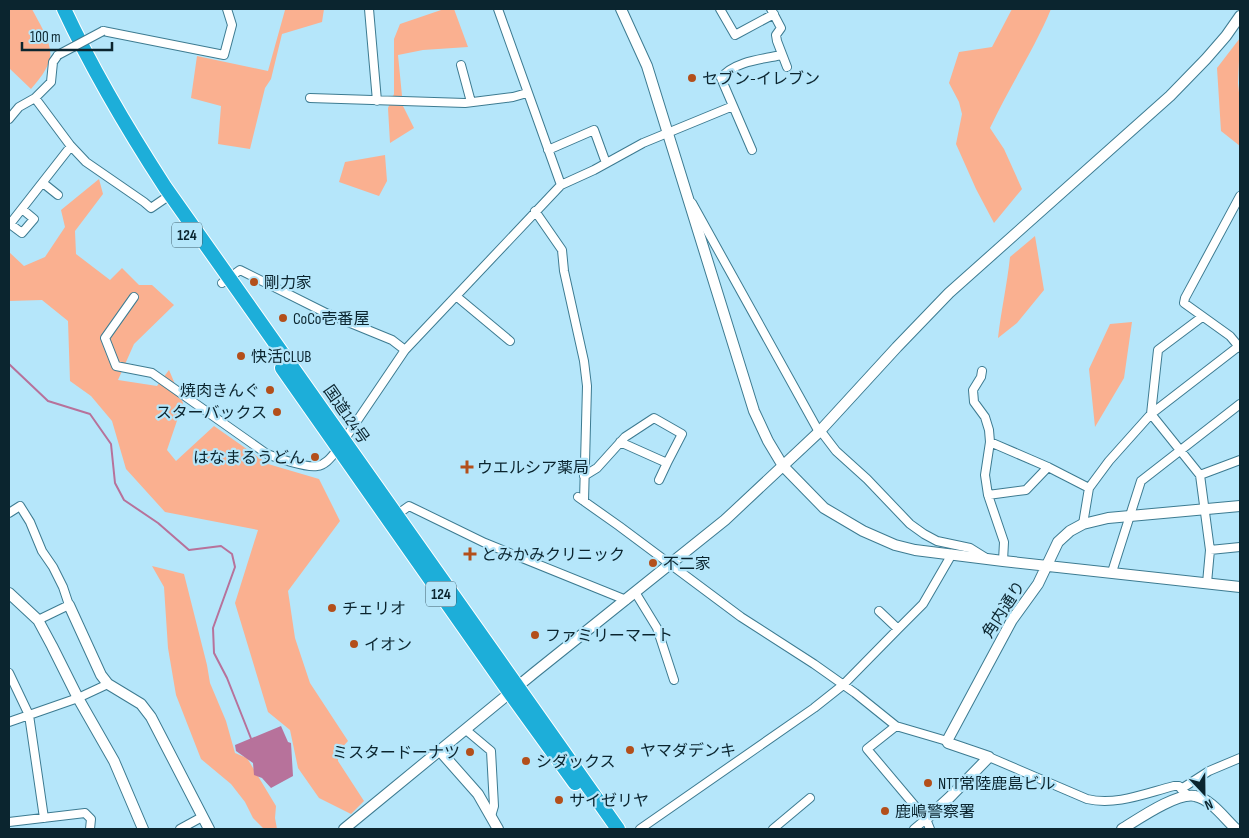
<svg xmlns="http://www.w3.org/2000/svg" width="1249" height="838" viewBox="0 0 1249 838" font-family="'Sofia Sans Condensed','Noto Sans JP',sans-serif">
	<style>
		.green { fill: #fab090 }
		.water { fill: #b7729b }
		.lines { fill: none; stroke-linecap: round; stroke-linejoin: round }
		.stream { stroke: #b7729b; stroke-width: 2 }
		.street-casing { stroke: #3d7b91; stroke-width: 10 }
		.secondary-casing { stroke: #3d7b91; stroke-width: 12 }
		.highway-casing { stroke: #fff; stroke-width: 16 }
		.street { stroke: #fff; stroke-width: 8 }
		.secondary { stroke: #fff; stroke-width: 10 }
		.highway { stroke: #1daed9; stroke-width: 14 }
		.street-bridge-casing { stroke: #3d7b91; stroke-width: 10; stroke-linecap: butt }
		.street-bridge { stroke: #fff; stroke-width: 8 }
		.poi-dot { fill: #b34f1b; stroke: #b5e6fa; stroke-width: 2 }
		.labels { text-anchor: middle; stroke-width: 4.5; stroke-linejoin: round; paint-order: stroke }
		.shield { fill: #b5e6fa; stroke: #3e5f6c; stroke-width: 1 }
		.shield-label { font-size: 15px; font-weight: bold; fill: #0b252f }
		.poi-label { font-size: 16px; fill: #0b252f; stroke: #b5e6fa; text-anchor: start }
		.street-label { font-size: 16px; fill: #0b252f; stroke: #b5e6fa }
	</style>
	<rect width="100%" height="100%" fill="#b5e6fa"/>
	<!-- green -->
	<path class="green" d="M9,9H32C38,21 53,44 50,58C48,69 38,81 31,89L9,68Z
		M295,9H324L322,22L282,34L271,79L265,88L250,149L218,144L221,106L191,98L197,56L268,71L285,10Z
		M444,9H454L468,47L423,50L398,55L403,106L414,128L390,143L388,108L394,94V39L400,24Z
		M1012,9H1051C1034,50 1009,87 990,128L1004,149L1022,189L994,223L976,189L956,144L962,114L959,102L949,83L959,52L992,47Z
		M1240,38L1238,83L1240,102V146L1221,131L1217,68Z
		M385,155L387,181L379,196L339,182L345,162Z
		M99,179L103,194L75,231L76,254L110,280L122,268L139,285H152L174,305L134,344L118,380L157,386L169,370L183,403L167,450L176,461L214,426L268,464L319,479L340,521L288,591L295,638L310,683L348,741L338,752V761L364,801L351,814L319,798L298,768L290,730L268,712L235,603L258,530L165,512L126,469L112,421L91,396L70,381L68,321L42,300L9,301V252L24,266L45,257L65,227L61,210Z
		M1035,236L1044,290L1017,323L998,338C1001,311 1007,285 1010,257Z
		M1132,322L1124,378L1095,427L1089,369L1110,324Z
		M152,566L184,574L207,665L210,683L226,721L235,753L247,758L276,806L275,818L277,829H264L253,818L245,802L231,784L201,759L176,695L168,648L164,587Z"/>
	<!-- water -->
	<path class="water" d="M281,726L288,742L291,743L293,776L271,788L262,778L254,775L253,763L236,751L235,745Z"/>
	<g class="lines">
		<!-- stream -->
		<path class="stream" d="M9,364L48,401L90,414L111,444L115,483L124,500L158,523L189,550L221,546L232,554L235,567L213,628L214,653L227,678L252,741"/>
		<!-- street casing -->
		<g class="street-casing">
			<path id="street" d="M369,9L377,101
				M498,9L561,185
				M720,9L735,35L774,14
				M771,9L781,28L776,35L777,41L787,67
				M103,31L224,55L232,25L227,9
				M461,65L471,102
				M35,98L51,82L53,62L58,55
				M310,98L465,103L513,97L527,93
				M9,119L19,107L35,98L70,145L86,162L144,202L151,208L170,195
				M548,150L594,130L606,163
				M752,150L721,78C734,61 763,59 782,55
				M43,183L58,195
				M1240,196L1185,298L1184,303L1230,336L1240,348
				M692,203L819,432L823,434L836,451L867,479L910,524L924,534L937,541L970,548L986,558
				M22,209L34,219L22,233L10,224L71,146
				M535,211L562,250L564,271L584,361L587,386L584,501
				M222,283L240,270L326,313L392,340L405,350
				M456,296L510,341
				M134,297L105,338L116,366L152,373L267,454C277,458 306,468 317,466C326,465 332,456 338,449L405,350L561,185L594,170L643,143L733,106
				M1202,317L1158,350L1151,414L1200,475L1210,550L1207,583
				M982,371L981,377L973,390L974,402L985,417L989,430L990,442L985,475L988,495L1004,542L1003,561
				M620,442L667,463L659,480
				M990,442L1048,467L1089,488
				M1200,475L1240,460
				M584,476L597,468L625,437L654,418L682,434L667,463
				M988,495L1026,490L1048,467
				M578,497L619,526L741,617L814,664L855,693L896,726L947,741
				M9,513L20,506L30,522L42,551L53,567L63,587L69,605L38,620
				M395,516L409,506L485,543L626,600
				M1083,524L1089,488L1109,461L1151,414L1239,346
				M1210,550L1240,547
				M1112,572L1141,481L1240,404
				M635,592L657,628L674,680
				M898,629L923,604L952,554
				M9,673L29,715L44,818
				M9,722L78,698L108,684
				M896,726L867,749L926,819L930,829
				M466,730L491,751L494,806L491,816
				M989,757L1087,799C1116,806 1146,793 1174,786H1179L1188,796
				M1181,789L1209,771L1240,758
				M9,822L85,813L91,819L90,829
				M180,829L202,817
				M640,829L814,708L843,685L898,629L879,611
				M773,829L810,798
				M914,829L926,819"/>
		</g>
		<!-- secondary casing -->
		<g class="secondary-casing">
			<path id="secondary" d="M621,9L647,66L754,411L768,441L783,466L824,508L863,531L895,545L915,550L1003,561L1240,587
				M9,593L38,620L52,646L78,698L114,761L143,829
				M69,605L101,675L108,684L141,704L151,717L209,829
				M440,751L478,794L498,829
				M926,819L950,797L989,757L948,743L947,741L1012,620L1038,584L1058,542L1070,531L1083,524L1108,518L1240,506
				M344,829L534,673L725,520L819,432L897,347L949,293L1170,96L1206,59L1226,36L1240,16
				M1122,829C1137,820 1177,792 1195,796C1211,799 1225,819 1236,829"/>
		</g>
		<!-- highway casing -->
		<g class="highway-casing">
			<path id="highway" d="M64,9C93,71 128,130 165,187L618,829
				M282,368L510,693L575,783"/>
		</g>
		<!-- street -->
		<use href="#street" class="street"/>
		<!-- secondary -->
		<use href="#secondary" class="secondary"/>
		<!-- highway -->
		<use href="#highway" class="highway"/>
		<!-- street-bridge casing -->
		<g class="street-bridge-casing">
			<path id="street-bridge" d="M58,55L103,31"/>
		</g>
		<!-- street-bridge -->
		<use href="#street-bridge" class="street-bridge"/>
	</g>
	<!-- markers -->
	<g class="poi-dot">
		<circle cx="692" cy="78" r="5"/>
		<circle cx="254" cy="282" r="5"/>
		<circle cx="283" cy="318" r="5"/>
		<circle cx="241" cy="356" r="5"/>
		<circle cx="270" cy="390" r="5"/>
		<circle cx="277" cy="412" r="5"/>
		<circle cx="315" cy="457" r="5"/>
		<path d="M464.5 459.5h5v5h5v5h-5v5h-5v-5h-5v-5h5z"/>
		<path d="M467.5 546.5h5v5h5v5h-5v5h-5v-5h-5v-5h5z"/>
		<circle cx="653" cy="563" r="5"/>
		<circle cx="332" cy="608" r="5"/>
		<circle cx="535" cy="635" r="5"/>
		<circle cx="354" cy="644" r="5"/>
		<circle cx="630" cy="750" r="5"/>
		<circle cx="470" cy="752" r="5"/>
		<circle cx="526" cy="761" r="5"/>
		<circle cx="928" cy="783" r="5"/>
		<circle cx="559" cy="800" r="5"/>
		<circle cx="885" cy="811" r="5"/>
	</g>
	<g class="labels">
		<!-- shield labels -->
		<g class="shield">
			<rect x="172" y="222.5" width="30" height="25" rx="4"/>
			<rect x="426" y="581.5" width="30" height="25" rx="4"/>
		</g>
		<g class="shield-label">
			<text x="187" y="240">124</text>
			<text x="441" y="599">124</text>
		</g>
		<!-- poi labels -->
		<g class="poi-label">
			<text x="702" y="84">セブン-イレブン</text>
			<text x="264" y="288">剛力家</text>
			<text x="293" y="324">CoCo壱番屋</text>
			<text x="251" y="362">快活CLUB</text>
			<text x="260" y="396" text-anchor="end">焼肉きんぐ</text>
			<text x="267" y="418" text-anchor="end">スターバックス</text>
			<text x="305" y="463" text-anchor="end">はなまるうどん</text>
			<text x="477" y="473">ウエルシア薬局</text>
			<text x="481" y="560">とみかみクリニック</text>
			<text x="663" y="569">不二家</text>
			<text x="342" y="614">チェリオ</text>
			<text x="545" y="641">ファミリーマート</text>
			<text x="364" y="650">イオン</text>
			<text x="640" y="756">ヤマダデンキ</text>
			<text x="460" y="758" text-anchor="end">ミスタードーナツ</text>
			<text x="536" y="767">シダックス</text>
			<text x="938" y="789">NTT常陸鹿島ビル</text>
			<text x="569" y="806">サイゼリヤ</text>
			<text x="895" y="817">鹿嶋警察署</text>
		</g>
		<!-- street labels -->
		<g class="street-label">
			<text transform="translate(347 414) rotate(55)" y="6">国道124号</text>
			<text transform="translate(1003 609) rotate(-57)" y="6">角内通り</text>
		</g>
	</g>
	<!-- border -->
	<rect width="1249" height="838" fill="none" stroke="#0b252f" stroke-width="20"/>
	<!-- north arrow -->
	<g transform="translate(1204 793) rotate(158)" stroke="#b5e6fa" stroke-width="4" paint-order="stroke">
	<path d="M0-4L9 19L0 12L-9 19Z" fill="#0b252f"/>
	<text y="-8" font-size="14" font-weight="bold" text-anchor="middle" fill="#0b252f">N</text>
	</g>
	<!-- scale -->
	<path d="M22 42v8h90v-8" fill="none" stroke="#0b252f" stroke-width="2.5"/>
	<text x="30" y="42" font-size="15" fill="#0b252f" stroke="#b5e6fa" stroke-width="4" paint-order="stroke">100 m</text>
</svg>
